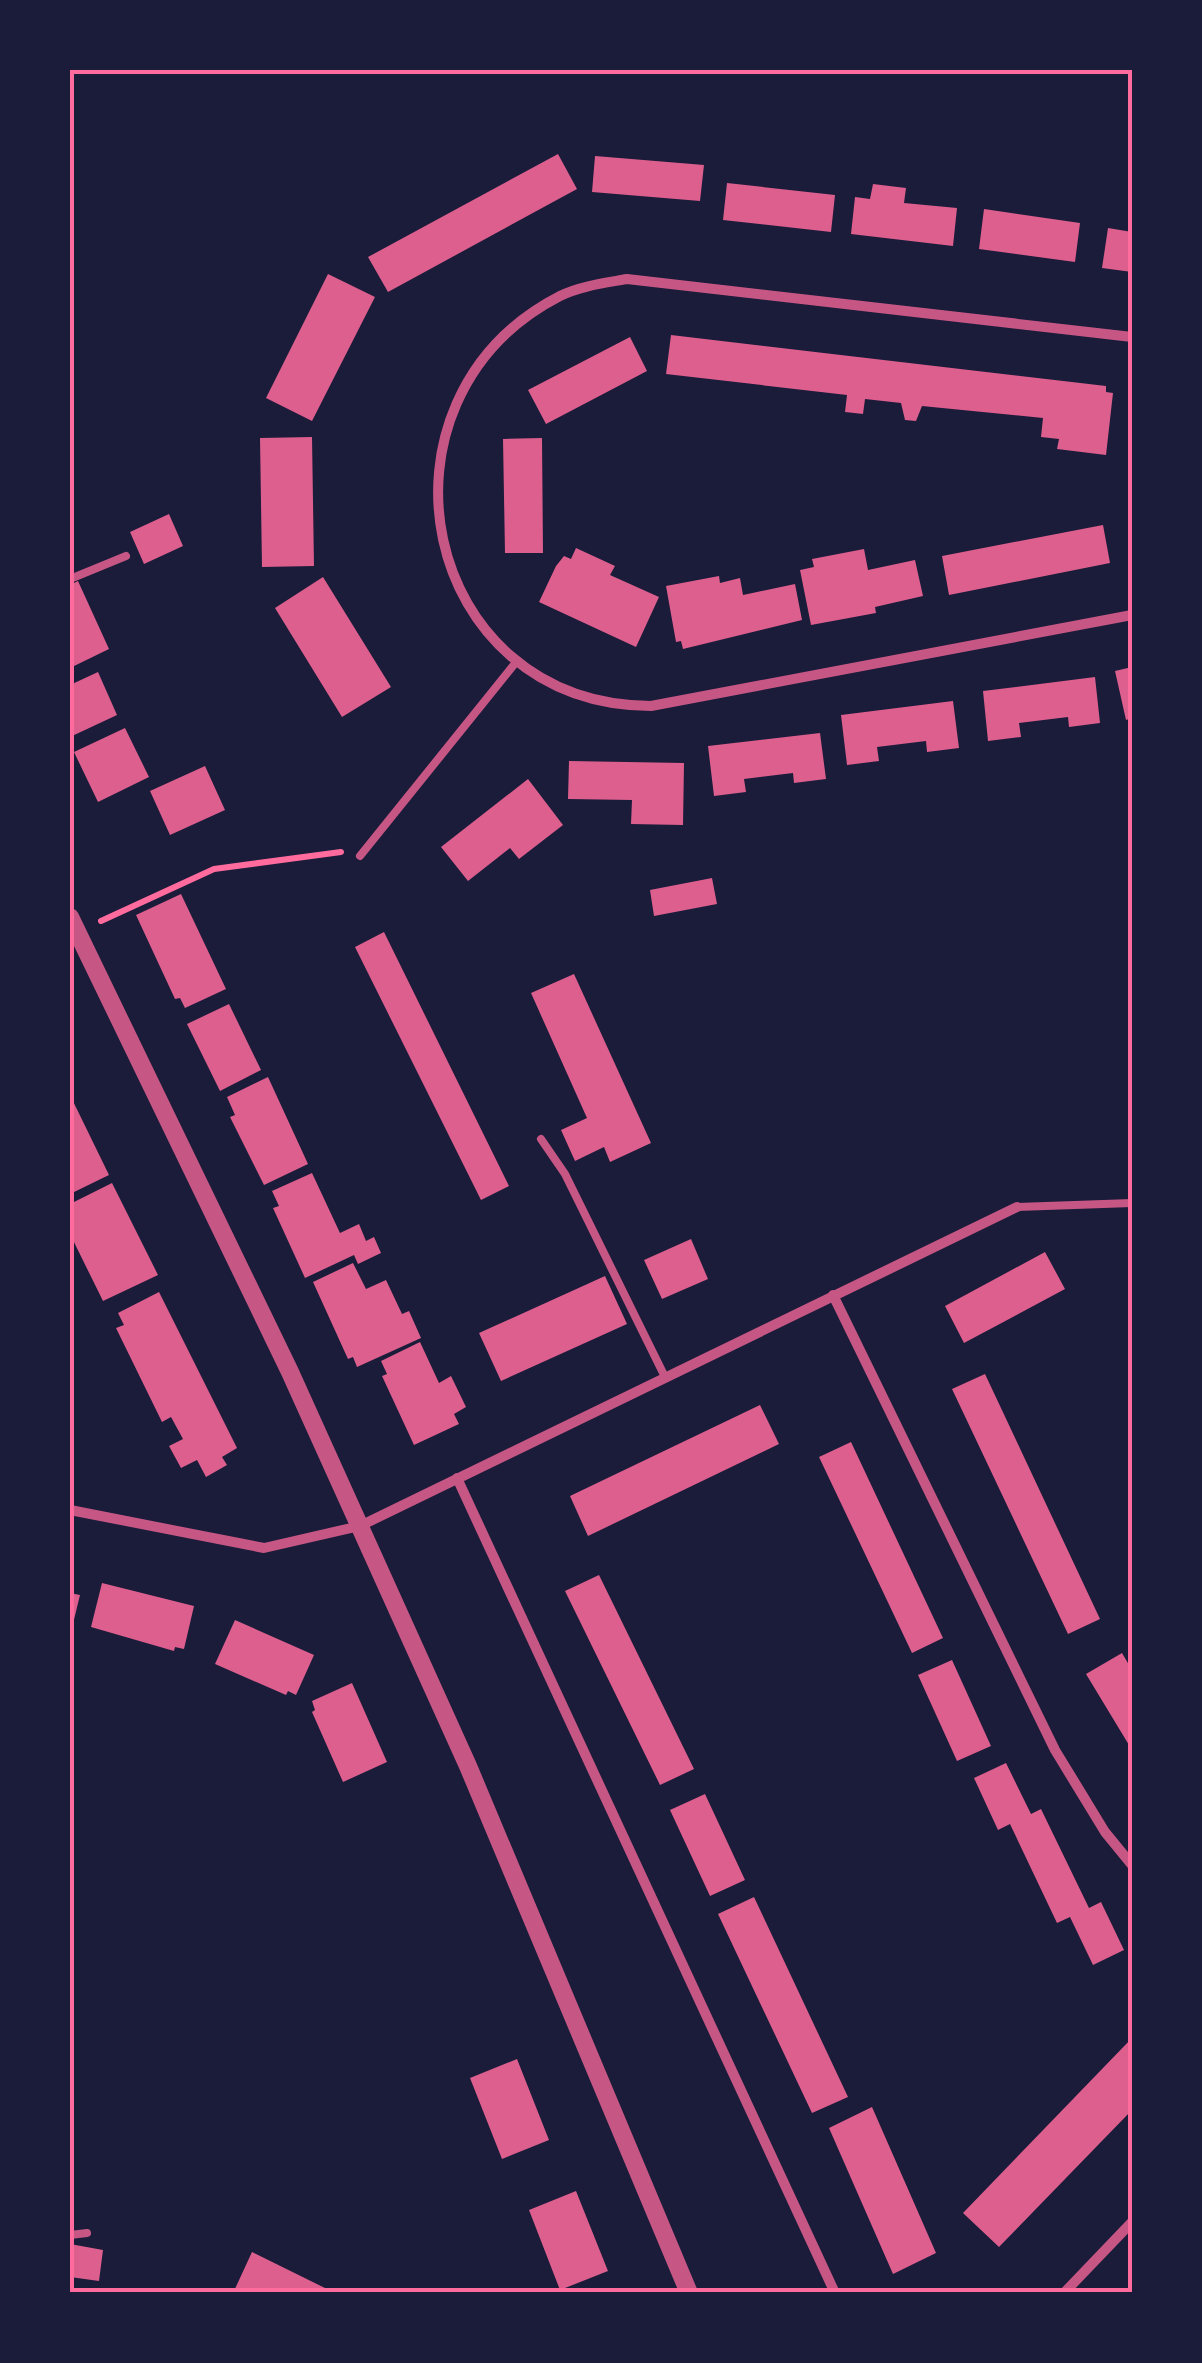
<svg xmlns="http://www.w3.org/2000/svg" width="1202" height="2363" viewBox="0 0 1202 2363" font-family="'Fira Sans Condensed',sans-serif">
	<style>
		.building { fill: #dd5f8e }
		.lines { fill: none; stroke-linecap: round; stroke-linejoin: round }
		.path { stroke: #ff6b9d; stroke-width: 6 }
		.service { stroke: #c65784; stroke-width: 8 }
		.minor { stroke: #c65784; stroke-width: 10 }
		.tertiary { stroke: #c65784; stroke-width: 18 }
		.neatline { fill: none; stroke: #ff6b9d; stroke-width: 4 }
	</style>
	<rect width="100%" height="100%" fill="#1b1b3a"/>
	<!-- building -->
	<path class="building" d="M558,154L577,189L388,292L368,257Z
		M595,156L704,165L700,201L592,192Z
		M727,183L835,195L831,232L723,220Z
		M873,184L906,188L904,203L957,208L953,246L851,234L855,197L870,199Z
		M984,209L1080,223L1075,262L979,249Z
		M1108,228L1132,232V272L1102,268Z
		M328,274L375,297L312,421L266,398Z
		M671,335L1106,386V392L1113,393L1106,455L1057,449L1059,439L1041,437L1043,418L922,406L916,421L905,420L901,403L865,399L863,414L845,412L847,395L666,374Z
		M630,337L647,371L546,424L528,390Z
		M312,437L314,566L262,567L260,438Z
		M542,438L543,553H505L503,439Z
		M169,514L183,546L144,564L130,532Z
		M1103,525L1110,563L949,595L942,556Z
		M576,548L615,566L610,575L659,597L636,647L539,602L556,566L564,556L571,559Z
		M864,549L868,570L915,560L923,596L875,607L876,613L811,625L800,570L814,567L812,559Z
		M719,576L720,583L740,578L743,595L795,584L802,620L683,649L681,641L676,642L666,586Z
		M323,577L391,687L342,717L275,608Z
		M78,581L109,649L70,668V585Z
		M1132,667V718L1126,720L1115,671Z
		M98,672L117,715L70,737V685Z
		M1095,677L1100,723L1069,727L1068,717L1019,723L1021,737L988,741L983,691Z
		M953,701L959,748L927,752L926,741L877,747L879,761L847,765L841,715Z
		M125,728L149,777L98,802L74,752Z
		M820,733L826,779L794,783L793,773L744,779L746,792L714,796L708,746Z
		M569,761L684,763L683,825L631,824L632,800L568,799Z
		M205,766L225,810L170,835L150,791Z
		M528,779L563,825L519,859L510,848L468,881L441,847Z
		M712,878L717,904L654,916L650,890Z
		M181,894L226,989L185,1008L180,998L175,999L136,915Z
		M384,932L509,1186L481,1200L355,947Z
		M574,974L651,1143L610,1162L604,1147L575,1161L561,1130L587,1118L531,993Z
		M229,1004L261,1070L220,1091L187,1024Z
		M268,1077L308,1164L264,1185L230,1117L235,1115L227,1097Z
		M70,1095L109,1175L70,1194Z
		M312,1173L340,1233L359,1224L366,1241L374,1237L381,1253L358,1264L354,1255L305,1278L273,1208L279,1206L272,1191Z
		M112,1183L158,1275L103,1301L70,1234V1204Z
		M691,1239L708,1279L662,1299L644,1260Z
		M1045,1252L1065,1289L964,1343L945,1306Z
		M353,1263L366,1289L386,1280L402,1314L409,1311L421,1338L357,1367L353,1357L348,1359L313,1282Z
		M605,1276L627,1324L501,1381L479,1333Z
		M159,1292L237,1448L222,1457L227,1465L206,1477L197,1460L181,1468L169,1446L183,1439L171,1417L162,1422L116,1328L124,1325L118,1313Z
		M420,1342L439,1383L451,1376L466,1407L454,1414L459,1424L414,1445L382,1376L387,1374L381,1361Z
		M985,1374L1100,1619L1068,1634L952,1389Z
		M760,1405L779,1444L588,1536L570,1496Z
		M851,1442L943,1638L912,1653L819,1457Z
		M599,1575L694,1769L660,1785L565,1591Z
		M102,1583L194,1606L184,1649L175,1647L174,1651L91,1627Z
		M70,1593L80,1595L71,1632H70Z
		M235,1620L314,1655L296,1695L288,1691L286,1695L215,1664Z
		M1122,1653L1132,1670V1750L1086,1674Z
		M952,1660L991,1746L957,1761L918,1675Z
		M352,1683L387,1762L343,1782L312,1712L315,1710L312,1701Z
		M1006,1763L1031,1814L1041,1809L1089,1908L1101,1902L1124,1950L1093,1965L1070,1917L1057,1923L1010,1824L998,1830L974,1778Z
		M705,1794L745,1880L710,1896L670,1810Z
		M754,1897L848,2097L812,2113L718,1914Z
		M1132,2038V2110L999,2247L963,2213Z
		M517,2059L549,2140L502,2159L470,2078Z
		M872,2107L936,2253L893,2274L829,2128Z
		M576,2191L608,2271L560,2290L529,2210Z
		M70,2244L103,2250L99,2281L70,2277Z
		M252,2252L327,2289L325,2293L234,2291Z"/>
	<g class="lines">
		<!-- path -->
		<path class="path" d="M101,921L214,869L341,852"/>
		<!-- service -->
		<path class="service" d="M70,579L126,556
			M360,856L517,661
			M541,1139L565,1174L665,1377
			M1017,1207L1132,1203
			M70,2235L87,2233"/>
		<!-- minor -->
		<path class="minor" d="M1132,337L627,279C605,283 580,286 560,296C358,400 420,705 651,706L1132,615
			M833,1295L1055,1750L1105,1832L1132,1865
			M457,1478L835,2293
			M70,1510L264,1548L360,1526L1017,1207
			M1064,2293L1132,2222"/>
		<!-- tertiary -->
		<path class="tertiary" d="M70,917L290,1372L468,1766L689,2293"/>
	</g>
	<!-- border -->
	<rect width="1202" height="2363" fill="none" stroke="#1b1b3a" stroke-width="145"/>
	<rect x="72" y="72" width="1058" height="2218" class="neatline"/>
</svg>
